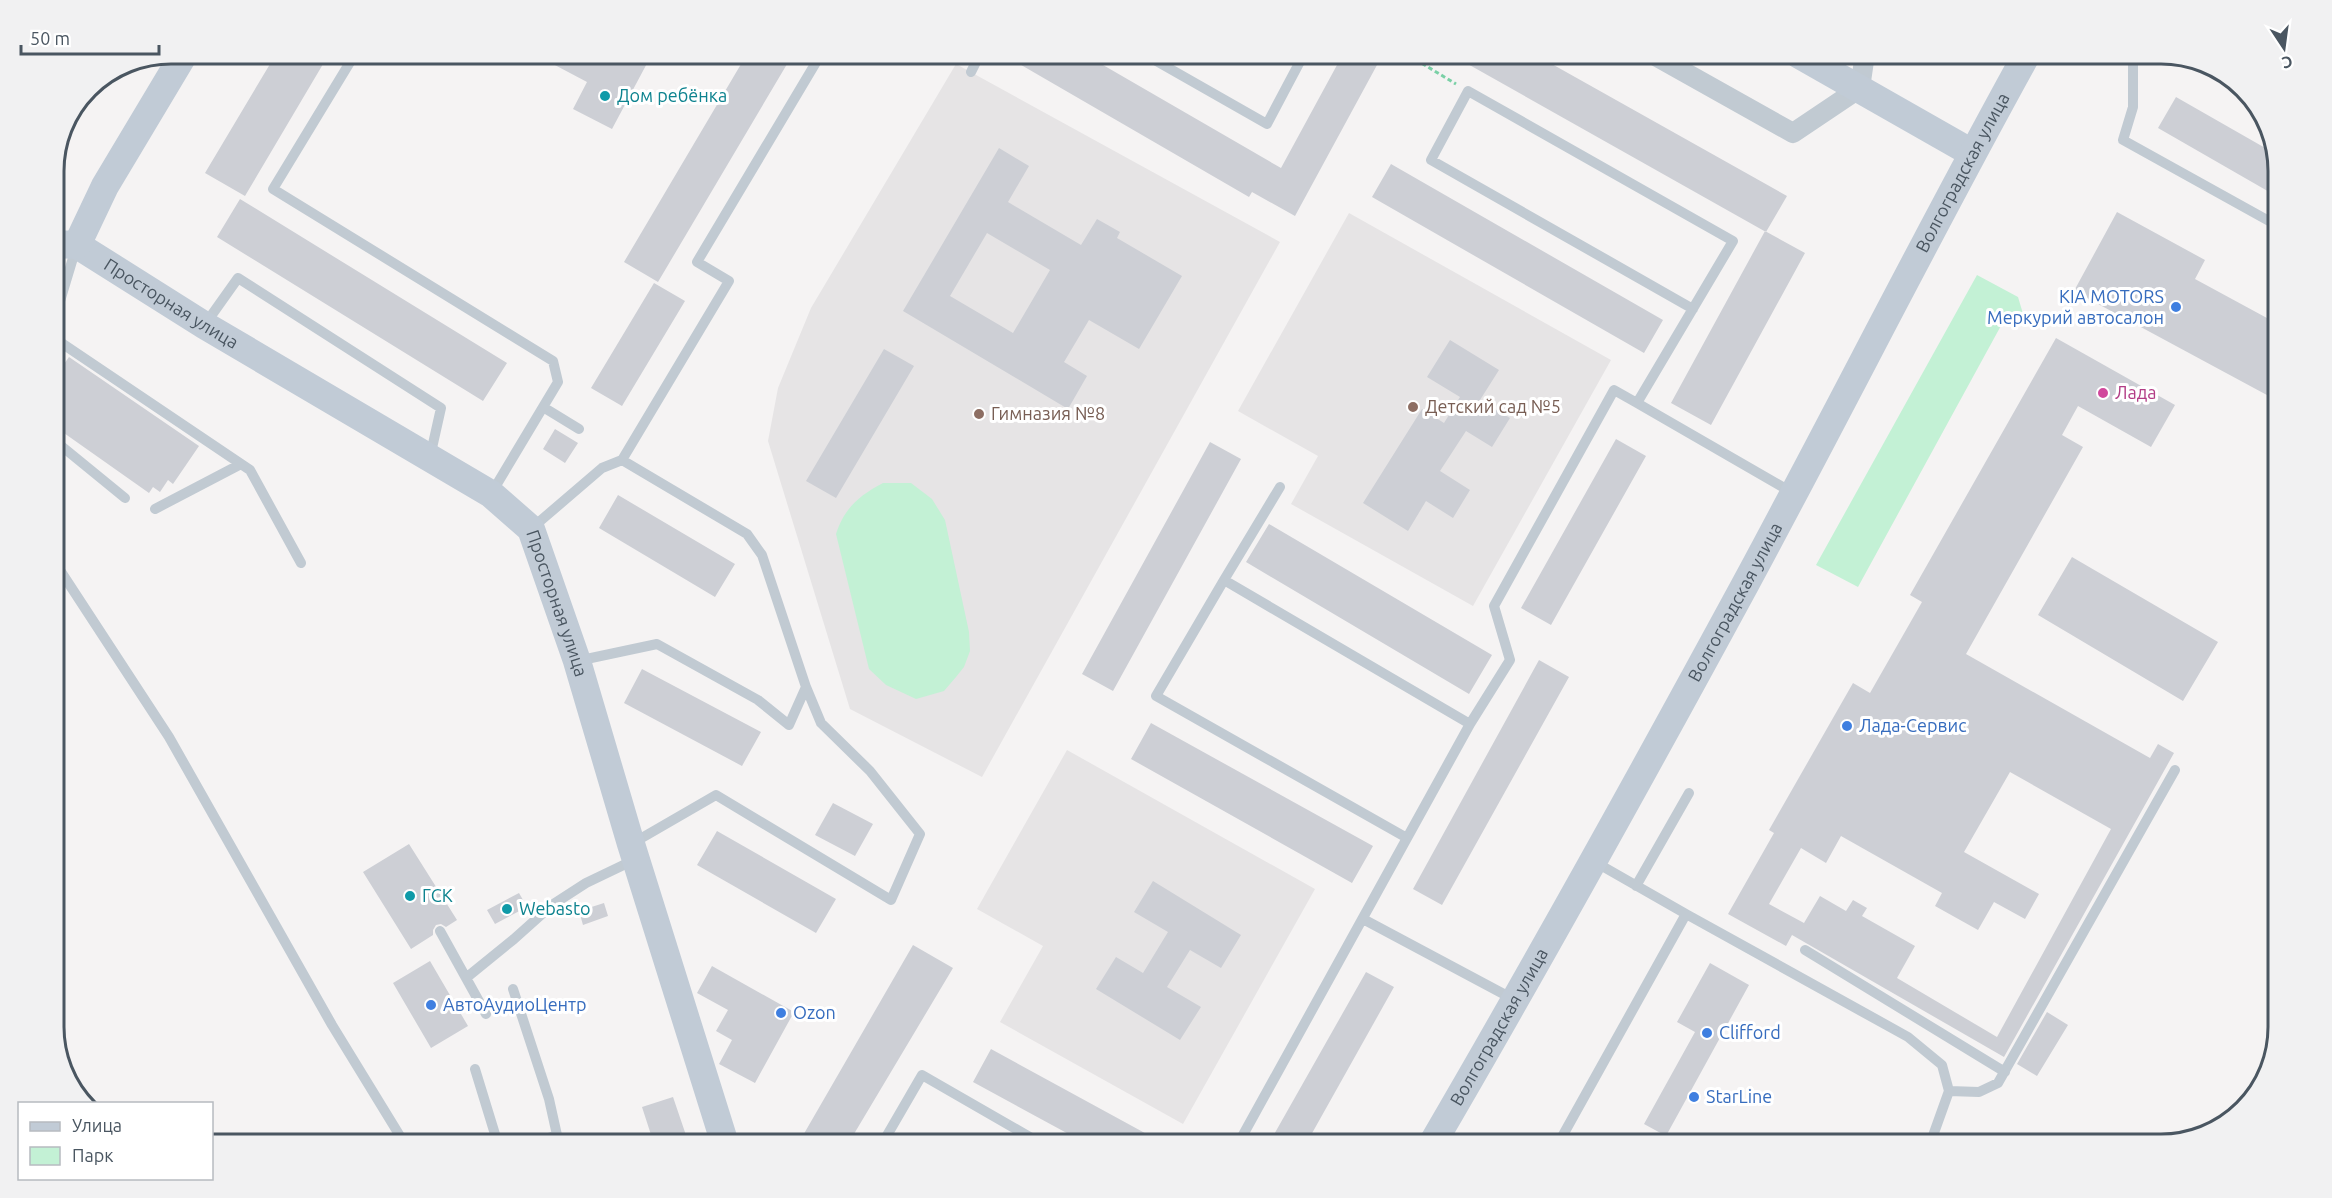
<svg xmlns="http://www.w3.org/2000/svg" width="2332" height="1198" viewBox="0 0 2332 1198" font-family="Ubuntu,sans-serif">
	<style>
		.education { fill: #e6e4e5 }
		.green { fill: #c3f1d5 }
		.building { fill: #cdcfd5; fill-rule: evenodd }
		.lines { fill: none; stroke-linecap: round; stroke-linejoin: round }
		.path { stroke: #7ad0a6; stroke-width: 3; stroke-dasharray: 4.5 3; stroke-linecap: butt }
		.lane { stroke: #c1cad2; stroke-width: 10 }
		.street { stroke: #c1cad2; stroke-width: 20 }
		.secondary { stroke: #c1cbd6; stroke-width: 28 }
		.culture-dot { fill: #0f9aa8; stroke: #fff; stroke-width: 2 }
		.shop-dot { fill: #3f7fe0; stroke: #fff; stroke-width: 2 }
		.hotel-dot { fill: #d1479c; stroke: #fff; stroke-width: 2 }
		.education-dot { fill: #8d6e63; stroke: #fff; stroke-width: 2 }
		.labels { text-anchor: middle; stroke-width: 6; stroke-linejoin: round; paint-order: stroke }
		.culture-label { font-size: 18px; fill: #0d838f; stroke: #fff; text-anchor: start }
		.street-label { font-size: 18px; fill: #4a5661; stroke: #fff }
		.shop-label { font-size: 18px; fill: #366cbe; stroke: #fff; text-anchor: start }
		.hotel-label { font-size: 18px; fill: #b23c85; stroke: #fff; text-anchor: start }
		.education-label { font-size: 18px; fill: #785e54; stroke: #fff; text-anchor: start }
		.rim { fill: none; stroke: #4a5661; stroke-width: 3 }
	</style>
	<rect width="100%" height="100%" fill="#f5f3f3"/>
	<!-- education -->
	<path class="education" d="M956,64L1280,242L982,777L850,709L768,441L778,388L811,308Z
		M1349,213L1611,360L1473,606L1291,504L1318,456L1238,411Z
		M1067,750L1315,889L1183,1124L1000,1022L1043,946L977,909Z"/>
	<!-- green -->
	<path class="green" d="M1977,275L2018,297L2024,317L2017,328L2003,322L1858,587L1816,565Z
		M883,483H911L932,499L945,520L969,632L970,651L964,667L956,677L944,691L916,699L886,685L869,669L836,534C845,507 859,496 883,483Z"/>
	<!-- building -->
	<path class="building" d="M276,54H329L245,196L205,173Z
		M534,54H652L612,129L573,109L587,82Z
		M747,54H793L658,282L624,262Z
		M1002,54H1084L1281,168L1343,54H1383L1295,216L1252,192L1249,197Z
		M1450,54H1534L1787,196L1766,232Z
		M2176,97L2274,153L2278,164V197L2158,128Z
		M999,148L1029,166L1008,202L1081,245L1097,219L1120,232L1117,238L1182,276L1139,349L1089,320L1064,362L1087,376L1068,409L903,311ZM987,233L1050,270L1013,333L950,296Z
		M1391,164L1663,320L1644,353L1372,197Z
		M240,199L507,363L483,401L217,237Z
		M2117,212L2205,260L2195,279L2278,324V401L2074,291Z
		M1765,231L1805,253L1711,425L1671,403Z
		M654,283L685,301L622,406L591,388Z
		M2056,338L2175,405L2151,447L2078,406L2062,435L2083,447L1966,654L2150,758L2158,744L2174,753L2004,1057L1792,935L1786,946L1728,914L1774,833L1769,830L1853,683L1870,693L1922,602L1910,595ZM2010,772L2111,829L1997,1037L1897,978L1915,946L1862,916L1867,908L1853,900L1846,911L1820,896L1804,923L1769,904L1801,848L1826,863L1841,836L1942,893L1935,906L1978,930L1994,902L2025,919L2039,894L1964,852Z
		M1450,340L1499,370L1480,400L1510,418L1492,447L1466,431L1440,471L1470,490L1453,518L1426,501L1408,531L1363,503L1422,409L1444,423L1460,397L1427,377Z
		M884,349L914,366L836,498L806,481Z
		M69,357L199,446L173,484L168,480L160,492L153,487L149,493L54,426V378Z
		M555,429L578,443L565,463L543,449Z
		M1616,439L1646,456L1551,625L1521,608Z
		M1210,442L1241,459L1113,691L1082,674Z
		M618,495L735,564L715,597L599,528Z
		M1269,524L1492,655L1469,694L1246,562Z
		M2072,557L2218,642L2183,701L2038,615Z
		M1539,660L1569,677L1442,905L1413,889Z
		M642,669L761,732L742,766L624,703Z
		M1151,723L1373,846L1352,883L1131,759Z
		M833,803L873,824L855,856L815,835Z
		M717,831L836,899L816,933L697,865Z
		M409,844L457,920L446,927L441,924L436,925L433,930V935L411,949L363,872Z
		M1153,881L1241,935L1221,968L1190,950L1167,987L1201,1007L1180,1040L1096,989L1116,957L1143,973L1168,932L1134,912Z
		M519,893L527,907L495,924L487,910Z
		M604,903L608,916L583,925L579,911Z
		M913,945L953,968L848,1144H798Z
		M430,961L468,1026L431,1048L393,983Z
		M1710,963L1749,985L1666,1136L1644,1124L1695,1032L1677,1022Z
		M712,966L794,1012L755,1083L719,1064L732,1040L716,1031L728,1010L697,993Z
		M1366,972L1394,987L1306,1144H1282L1272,1138Z
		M2047,1012L2068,1025L2037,1076L2017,1064Z
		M991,1049L1165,1144H1087L973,1082Z
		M673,1097L689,1144H654L642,1107Z"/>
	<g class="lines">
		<!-- path -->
		<path class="path" d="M1415,54L1413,58L1456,84"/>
		<!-- lane -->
		<path class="lane" d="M355,54L273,189L553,361L558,382L491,494
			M1144,54L1267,124L1304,54
			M2133,54V107L2123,140L2278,226
			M971,72L980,54
			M1693,309L1431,160L1468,91L1733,241L1637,403L1793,493
			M54,321L76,248
			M206,323L238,278L441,408L430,457
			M54,338L250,470L301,563
			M543,407L579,429
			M54,440L125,498
			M155,509L241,464
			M532,528L602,468L622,460
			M54,561L169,737L332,1025L400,1136L402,1144
			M1224,580L1280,487
			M577,661L657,644L758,700L789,725L806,687L762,555L747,534L622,460L729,281L697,262L821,54
			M1470,724L1510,660L1494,606L1614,390L1637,403
			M633,843L716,795L891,900L920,834L870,771L821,723L806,687
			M1636,886L1689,793
			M1686,914L1908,1037L1942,1065L1949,1091L1930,1144
			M1363,919L1513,999
			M440,931L486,1014
			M1805,950L2005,1072
			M466,978L514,939L552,905L586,883L634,860
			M513,989L549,1099L557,1135L533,1144
			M475,1069L498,1144
			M1949,1091L1979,1092L1998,1083L2175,770
			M882,1144L922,1075L1042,1144
			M1238,1144C1315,1004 1393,864 1470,724L1224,580L1156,696L1407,838
			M1558,1144L1686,914L1595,862"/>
		<!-- street -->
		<path class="street" d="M1652,54L1793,133L1860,88L1865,54"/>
		<!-- secondary -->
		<g class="secondary">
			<path d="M1798,54L1972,153"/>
			<path id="s1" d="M54,244L77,245L204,325L491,494L531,529L577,661L631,844L725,1144"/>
			<path d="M77,245L105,186L184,54"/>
			<path id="s2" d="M1432,1144C1540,959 1644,771 1746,583C1841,407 1930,229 2027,54"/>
		</g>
	</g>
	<!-- markers -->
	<g class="culture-dot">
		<circle cx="605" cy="96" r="6"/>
		<circle cx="410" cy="896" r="6"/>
		<circle cx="507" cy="909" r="6"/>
	</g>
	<g class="shop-dot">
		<circle cx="2176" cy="307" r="6"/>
		<circle cx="1847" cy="726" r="6"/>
		<circle cx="431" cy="1005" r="6"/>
		<circle cx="781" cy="1013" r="6"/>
		<circle cx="1707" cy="1033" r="6"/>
		<circle cx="1694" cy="1097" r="6"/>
	</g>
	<circle class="hotel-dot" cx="2103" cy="393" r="6"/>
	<g class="education-dot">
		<circle cx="1413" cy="407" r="6"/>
		<circle cx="979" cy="414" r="6"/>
	</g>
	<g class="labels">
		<!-- culture labels -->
		<g class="culture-label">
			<text x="617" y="102">Дом ребёнка</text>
			<text x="422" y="902">ГСК</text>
			<text x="519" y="915">Webasto</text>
		</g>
		<!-- street labels -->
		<g class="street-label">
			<text dy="6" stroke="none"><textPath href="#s2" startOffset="1107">Волгоградская улица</textPath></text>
			<text dy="6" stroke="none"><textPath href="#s1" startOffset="134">Просторная улица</textPath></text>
			<text dy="6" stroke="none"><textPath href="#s2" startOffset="621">Волгоградская улица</textPath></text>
			<text dy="6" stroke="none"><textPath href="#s1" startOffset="638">Просторная улица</textPath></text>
			<text dy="6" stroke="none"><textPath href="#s2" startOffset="135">Волгоградская улица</textPath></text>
		</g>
		<!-- shop labels -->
		<g class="shop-label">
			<text x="2164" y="303" text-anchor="end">KIA MOTORS<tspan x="2164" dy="21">Меркурий автосалон</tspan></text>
			<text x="1859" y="732">Лада-Сервис</text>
			<text x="443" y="1011">АвтоАудиоЦентр</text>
			<text x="793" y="1019">Ozon</text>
			<text x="1719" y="1039">Clifford</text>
			<text x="1706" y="1103">StarLine</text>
		</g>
		<!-- hotel labels -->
		<g class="hotel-label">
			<text x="2115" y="399">Лада</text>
		</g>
		<!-- education labels -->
		<g class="education-label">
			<text x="1425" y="413">Детский сад №5</text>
			<text x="991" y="420">Гимназия №8</text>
		</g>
	</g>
	<!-- crop -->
	<path d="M0 0H2332V1198H0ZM171 64H2161A107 107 0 0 1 2268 171V1027A107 107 0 0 1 2161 1134H171A107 107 0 0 1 64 1027V171A107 107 0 0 1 171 64Z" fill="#f1f1f2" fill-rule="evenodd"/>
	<path class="rim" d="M171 64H2161A107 107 0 0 1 2268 171V1027A107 107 0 0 1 2161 1134H171A107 107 0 0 1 64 1027V171A107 107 0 0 1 171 64Z"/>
	<!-- legend -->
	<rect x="18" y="1102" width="195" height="78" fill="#ffffff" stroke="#b7bbc0" stroke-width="1.5"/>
	<rect x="30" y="1122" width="30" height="9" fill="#c1cbd6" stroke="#b7bbc0" stroke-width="1.5"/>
	<text x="72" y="1132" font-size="18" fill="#4a5661">Улица</text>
	<rect x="30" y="1147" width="30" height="18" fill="#c3f1d5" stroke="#b7bbc0" stroke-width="1.5"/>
	<text x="72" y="1162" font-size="18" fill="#4a5661">Парк</text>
	<!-- north arrow -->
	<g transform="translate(2284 48) rotate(167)" stroke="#ffffff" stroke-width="4.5" paint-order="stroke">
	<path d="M0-4.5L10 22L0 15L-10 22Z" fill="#4a5661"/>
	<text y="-9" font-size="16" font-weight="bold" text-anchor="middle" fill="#4a5661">С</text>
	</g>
	<!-- scale -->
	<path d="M21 45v9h138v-9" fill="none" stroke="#4a5661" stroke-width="3"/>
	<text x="30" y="45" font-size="18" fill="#4a5661" stroke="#ffffff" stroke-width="4.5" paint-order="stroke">50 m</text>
</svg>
